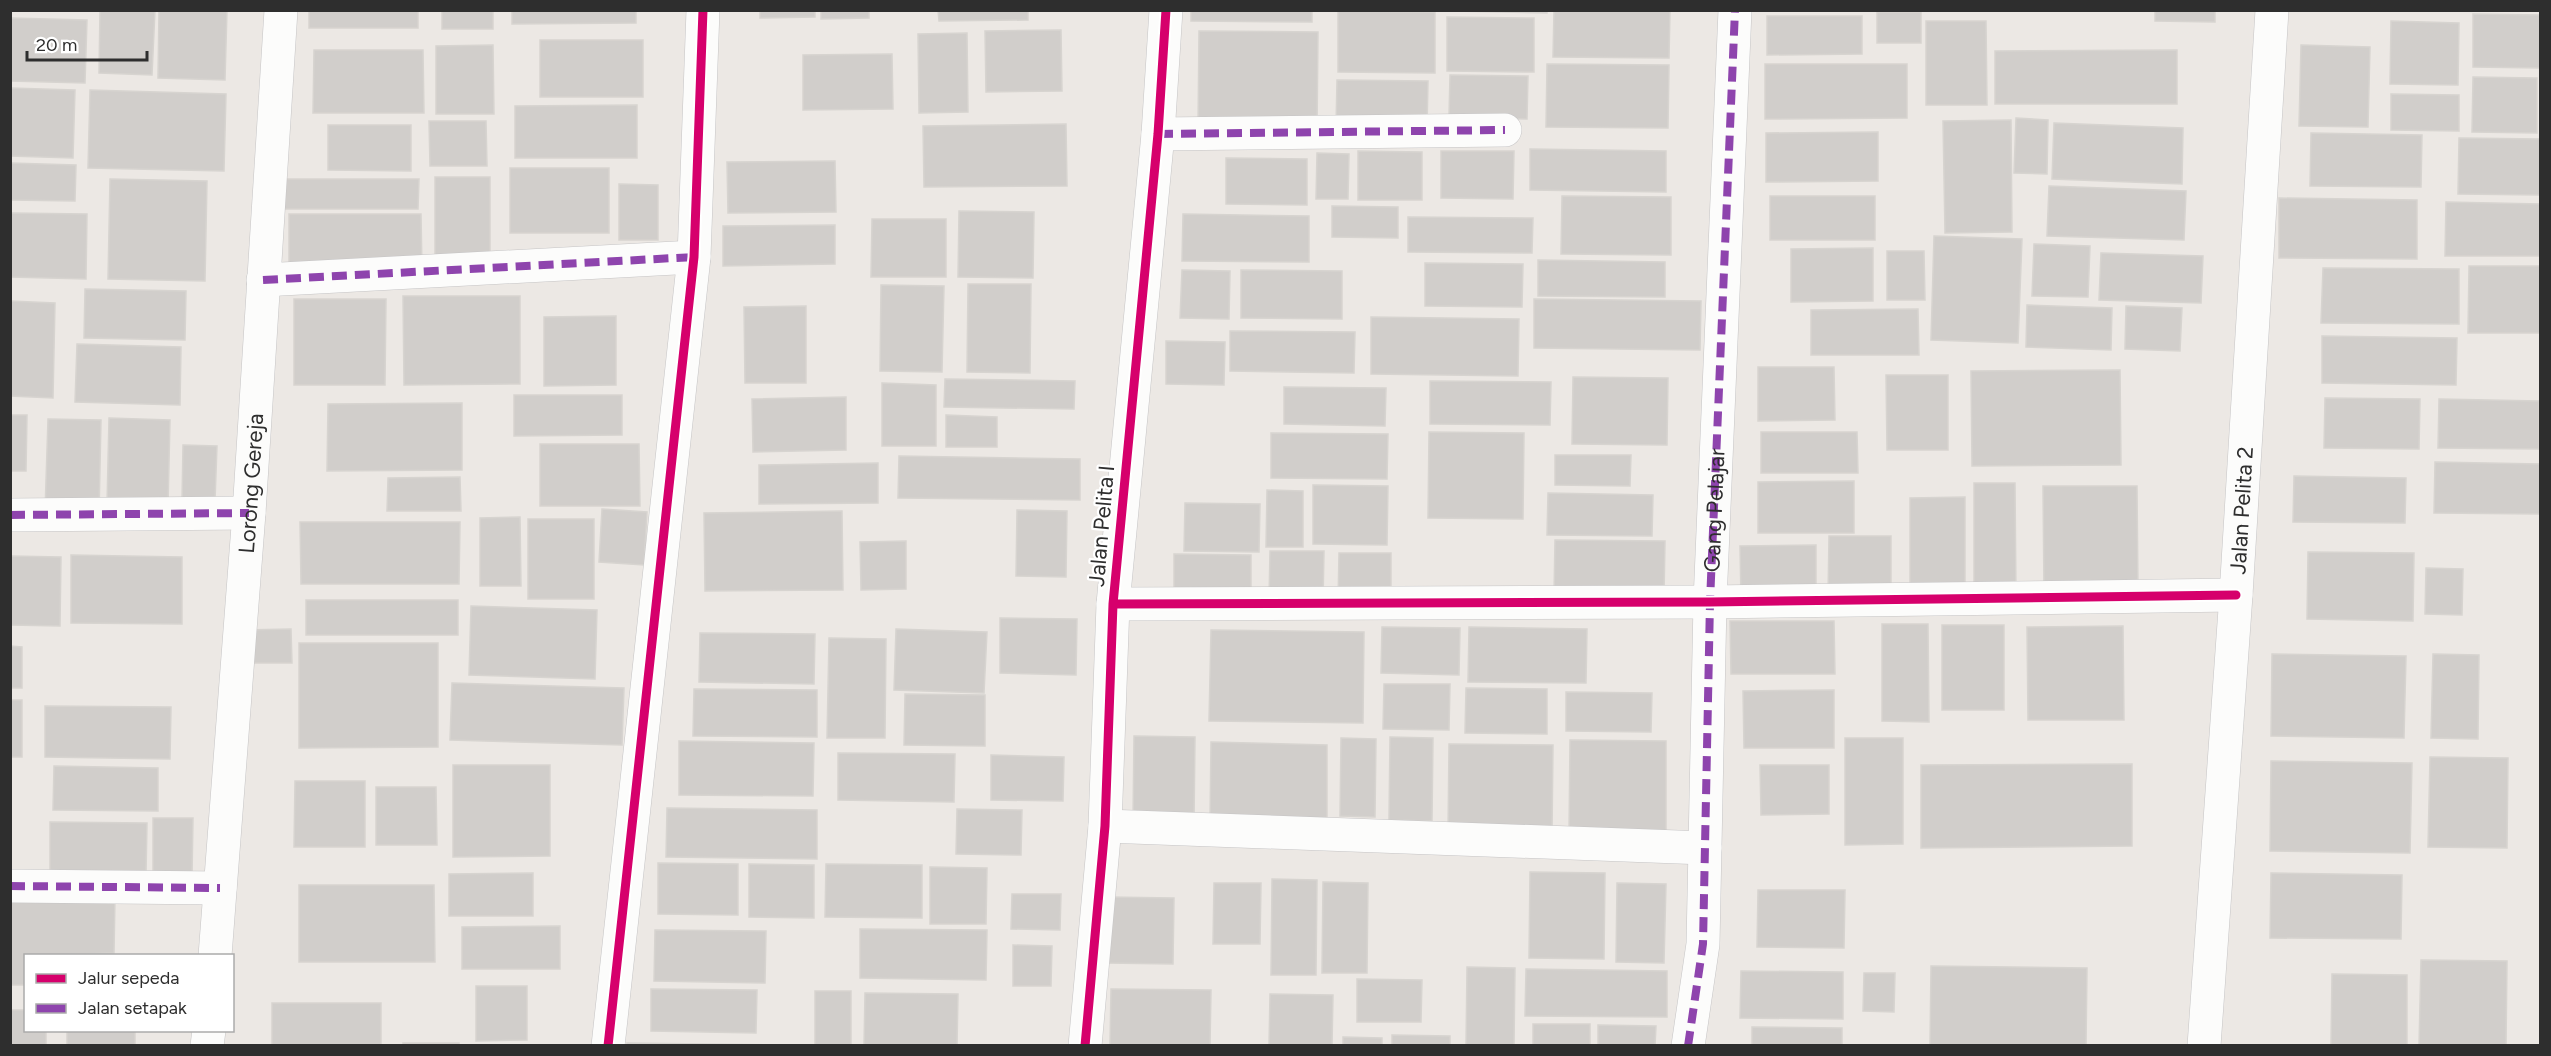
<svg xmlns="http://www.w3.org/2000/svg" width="2551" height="1056" viewBox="0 0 2551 1056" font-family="Figtree,sans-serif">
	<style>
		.building { fill: #d1cecb; stroke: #d7d4d0; stroke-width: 1.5 }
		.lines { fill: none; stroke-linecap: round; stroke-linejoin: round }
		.minor-casing { stroke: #c5c4c5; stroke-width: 34 }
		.tertiary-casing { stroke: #c5c4c5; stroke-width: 34 }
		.minor { stroke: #fcfcfb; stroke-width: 33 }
		.tertiary { stroke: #fcfcfb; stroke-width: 33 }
		.quiet { stroke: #8e44ad; stroke-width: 8; stroke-dasharray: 15 8; stroke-linecap: butt }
		.cycleway-casing { stroke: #fff; stroke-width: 13 }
		.cycleway { stroke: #d6006c; stroke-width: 9 }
		.labels { text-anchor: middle; stroke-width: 4.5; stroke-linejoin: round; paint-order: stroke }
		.street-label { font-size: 22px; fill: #2e2e2e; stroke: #fff }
	</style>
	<rect width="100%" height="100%" fill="#ece8e4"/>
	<!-- building -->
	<path class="building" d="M100,10H155L152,75L99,73Z
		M159,10H227L225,80L158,78Z
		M309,10H418V28H309Z
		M442,10H493V29H442Z
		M512,10H636V23L512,24Z
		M760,10H815V17L760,18Z
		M821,10H869V18L821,19Z
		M938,10H1028V20L939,21Z
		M1191,10H1312V22L1191,21Z
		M1452,10H1547V13L1452,11Z
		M1554,10H1670L1669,58L1553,57Z
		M2155,10H2215V22L2155,21Z
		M1338,11L1435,12V73L1338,72Z
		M1877,12H1921V43H1877Z
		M2473,14L2540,15V68L2473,67Z
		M1767,16H1862V54L1767,55Z
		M1447,17L1534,18V72L1447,71Z
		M10,18L87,20L85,83L10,81Z
		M1926,21H1986L1987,105H1926Z
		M2391,21L2459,23L2458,85L2390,84Z
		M1061,30L1062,91L986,92L985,31Z
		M1199,31L1318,32L1317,131L1198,129Z
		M967,33L968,112L919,113L918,34Z
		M540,40H643V97H540Z
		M493,45L494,114H436V46Z
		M2301,45L2370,47L2368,127L2299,126Z
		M314,50H423L424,113H313Z
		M2177,50V104H1995V51Z
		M892,54L893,109L803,110V55Z
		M1547,64L1669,65L1668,128L1546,127Z
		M1765,64H1907V118L1765,119Z
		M1450,75L1528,76L1527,119L1449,117Z
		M2473,77L2537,78V133L2472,132Z
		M1337,80L1428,81L1427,128L1336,127Z
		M10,88L75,90L73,158L10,156Z
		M90,90L226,94L224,171L88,168Z
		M2391,94L2459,95V131L2391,130Z
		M637,105V158H515V106Z
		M2016,118L2048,120L2047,174L2014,173Z
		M2011,120L2012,232L1945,233L1943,121Z
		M429,121H486L487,166H430Z
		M2054,123L2183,128L2182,184L2052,179Z
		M1066,124L1067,186L924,187L923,126Z
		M328,125H411V171L328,170Z
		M1878,132V181L1766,182V133Z
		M2311,133L2422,135L2421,187L2310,186Z
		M2459,138L2540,139V195L2458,194Z
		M1530,149L1666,151V192L1530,190Z
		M1358,151L1422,152V200H1358Z
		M1441,151H1514L1513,199L1441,198Z
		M1317,153L1349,154L1348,199H1316Z
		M1226,158L1307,159V205L1226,204Z
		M835,161L836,212L728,213L727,162Z
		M10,163L76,165L75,201L10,200Z
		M510,168H609V233H510Z
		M435,177H490V262H435Z
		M110,179L207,181L205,281L108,279Z
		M282,179H419L418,209H282Z
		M619,184L658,185V240H619Z
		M2049,186L2186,191L2184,240L2047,236Z
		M1562,196L1671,197V255L1561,254Z
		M1770,196H1875V240H1770Z
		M2279,198L2417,200V259L2279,258Z
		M2446,202L2540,204V256H2445Z
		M1332,206L1398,207V238L1332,237Z
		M959,211L1034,212L1033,278L958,277Z
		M10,213L87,214L86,279L10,277Z
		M289,214H421L422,270H289Z
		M1183,214L1309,216V262L1182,261Z
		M1408,217L1533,218L1532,253L1408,252Z
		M872,219H946V277H871Z
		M835,225V264L723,266V226Z
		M1934,236L2022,239L2018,343L1931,340Z
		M2034,244L2090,246L2088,297L2032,296Z
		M1873,248V301L1791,302V249Z
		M1887,251H1924L1925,300H1887Z
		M2101,253L2203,256L2201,303L2099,300Z
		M1538,260L1665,262V297L1538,296Z
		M1425,263L1523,264L1522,307L1425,306Z
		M2469,266H2540V333H2468Z
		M2323,268L2459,269V324L2321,323Z
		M1182,270L1230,271L1229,319L1180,318Z
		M1241,270L1342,271V319L1241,318Z
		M968,284H1031L1030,373L967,372Z
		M881,285L944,286L942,372L880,371Z
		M85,289L186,291L185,340L84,338Z
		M403,296H520V384L404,385Z
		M294,299H386L385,385H294Z
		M1534,299L1701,301L1700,350L1534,348Z
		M10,301L55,303L53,398L10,396Z
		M2027,305L2112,308L2111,350L2026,347Z
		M806,306V383H745L744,307Z
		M2126,306L2182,308L2180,351L2125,349Z
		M1918,309L1919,355H1811V310Z
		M616,316V385L544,386V317Z
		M1371,317L1519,319L1518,376L1371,374Z
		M1230,331L1355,332L1354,373L1230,371Z
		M2322,336L2457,338L2456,385L2322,383Z
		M1166,341L1225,342L1224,385L1166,384Z
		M77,344L181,347L180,405L75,402Z
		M1758,367H1834L1835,420L1758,421Z
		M2120,370L2121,465L1972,466L1971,371Z
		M1886,375H1948V450H1887Z
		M1573,377L1668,378L1667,445L1572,444Z
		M945,379L1075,381L1074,409L944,407Z
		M1430,381L1551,382L1550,425L1430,424Z
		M882,383L936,385V446H882Z
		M1284,387L1386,388L1385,426L1284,424Z
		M514,395H622V435L514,436Z
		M846,397V450L753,452L752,399Z
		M2325,398L2420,399L2419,449L2324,448Z
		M2439,399L2539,401V449L2438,448Z
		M462,403V470L327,471L328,404Z
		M10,415H27L26,471H10Z
		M946,415L997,417V447H946Z
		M109,418L170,420L168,506L107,505Z
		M48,419L101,420L99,513L45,512Z
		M1429,432L1524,433L1523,519L1428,518Z
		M1761,432H1857L1858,473H1761Z
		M1271,433L1388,434L1387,479L1271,478Z
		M540,444H639L640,506H540Z
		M183,445L217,446L215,501H182Z
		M1555,455H1631L1630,486L1555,485Z
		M899,456L1080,459V500L898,498Z
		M2435,462L2540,464V514L2434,513Z
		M878,463V503L759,504V465Z
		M2294,476L2406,478L2405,523L2293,522Z
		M460,477L461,511H387L388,478Z
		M1854,481V533H1758V482Z
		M1974,483H2015L2016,597H1974Z
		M1313,485L1388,486L1387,545L1313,544Z
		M2043,486H2137L2138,592H2044Z
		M1267,490L1303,491V547H1266Z
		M1548,493L1653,495L1652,536L1547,535Z
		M1965,497V584H1910V498Z
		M1185,503L1260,504L1259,552L1184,551Z
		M602,509L647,512L644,565L599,562Z
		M1017,510L1067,511L1066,577L1016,576Z
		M842,511L843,590L705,591L704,513Z
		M520,517L521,586H480V518Z
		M528,519H594V599H528Z
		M300,522H460L459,584H301Z
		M1829,536H1891V596H1828Z
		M1555,540L1665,541L1664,596L1554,594Z
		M906,541V589L861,590L860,542Z
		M1816,545V598H1741L1740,546Z
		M1270,551H1324L1323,601L1269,600Z
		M2308,552L2414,553L2413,621L2307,619Z
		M1339,553H1391V602H1338Z
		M1174,554L1251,555V600L1174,599Z
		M71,555L182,557V624L71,623Z
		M10,556L61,557L60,626L10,625Z
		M2426,568L2463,569L2462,615L2425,614Z
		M306,600H458V635H306Z
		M471,606L597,610L595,679L469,675Z
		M1000,618L1077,619L1076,675L1000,673Z
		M1730,621H1834L1835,674H1731Z
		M1882,624H1928L1929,722L1882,721Z
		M1942,625H2004V710H1942Z
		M2123,626L2124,720H2028L2027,627Z
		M1382,627L1460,628L1459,675L1381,673Z
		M1469,627L1587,629L1586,683L1468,682Z
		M291,629L292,663H247V630Z
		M896,629L987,632L984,693L894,690Z
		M1211,630L1364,632L1363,723L1209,721Z
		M700,633L815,634L814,684L699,682Z
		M829,638L886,639L885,738H827Z
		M299,643H438V747L299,748Z
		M10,646L22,647V688H10Z
		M2272,654L2406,656L2404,738L2271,736Z
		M2433,654L2479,655L2478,739L2431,738Z
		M452,683L624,688L622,745L450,740Z
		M1384,684H1450L1449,730L1383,729Z
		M1466,688L1547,689V734L1465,733Z
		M694,689L817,690V737L693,736Z
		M1834,690V748H1744L1743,691Z
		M1566,692L1652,693L1651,732L1566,731Z
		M905,694L985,695V746L904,745Z
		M10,700H22V757H10Z
		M45,706L171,707L170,759L45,757Z
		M1134,736L1195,737L1194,823L1133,822Z
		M1390,737L1433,738L1432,821L1389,820Z
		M1341,738L1376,739L1375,817L1340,816Z
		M1845,738H1903V844L1845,845Z
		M1570,740L1666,741V836L1569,835Z
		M679,741L814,743L813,796L679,795Z
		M1211,742L1327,745V823L1210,822Z
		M1449,744L1553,745L1552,835L1448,834Z
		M838,753L955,754L954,802L838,800Z
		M991,755L1064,757L1063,801L991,800Z
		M2430,757L2508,758L2507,848L2428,847Z
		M2271,761L2412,763L2410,853L2270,851Z
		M2132,764V846L1921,848V765Z
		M453,765H550V856L453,857Z
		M1760,765H1829V814L1761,815Z
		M54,766L158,768V811L53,810Z
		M295,781H365V847H294Z
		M376,787H436L437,845H376Z
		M667,808L817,810V859L666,857Z
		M957,809L1022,810L1021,855L956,854Z
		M153,818H193L192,877L153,876Z
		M50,822L147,823L146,874H50Z
		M658,863L738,864V915L658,914Z
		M749,864L814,865V918L749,917Z
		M826,864L922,865V918L825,917Z
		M930,867L987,868L986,924H930Z
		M1530,872L1605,873L1604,959L1529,958Z
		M533,873V916H449V874Z
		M2271,873L2402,875L2401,939L2270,938Z
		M1272,879L1317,880L1316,975H1271Z
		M1323,882L1368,883L1367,973H1322Z
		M1214,883H1261L1260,944H1213Z
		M1617,883L1666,884L1664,963L1616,962Z
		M299,885H434L435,962H299Z
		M1758,890H1845L1844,948L1757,947Z
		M1012,894H1061L1060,930L1011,929Z
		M10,897H115L114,953L26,956V985H10Z
		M1107,897L1174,898L1173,964L1106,963Z
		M560,926V969H462V927Z
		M860,929L987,930L986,980L860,978Z
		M655,930L766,931L765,983L654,981Z
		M1013,945L1052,946L1051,986H1013Z
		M2421,960L2507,961L2506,1046H2419Z
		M1931,966L2087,968L2086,1046H1930Z
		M1467,967L1515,968L1514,1046H1466Z
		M1526,969L1667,971V1017L1525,1016Z
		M1741,971L1843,972V1019L1740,1018Z
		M1864,973H1895L1894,1012L1863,1011Z
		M2332,974L2407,975V1046H2331Z
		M1357,979L1422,980L1421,1022H1357Z
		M476,986H527V1040L476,1041Z
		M651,989L757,990L756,1033L651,1031Z
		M1111,989L1211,990L1210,1046H1110Z
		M815,991H851V1046H815Z
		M865,993L958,994L957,1046H864Z
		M1270,994L1333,995L1332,1046H1269Z
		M272,1003H381V1046H272Z
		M10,1010H26V1030H46V1046H10Z
		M1533,1024H1590V1046H1533Z
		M1598,1025L1656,1026L1655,1046H1598Z
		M1752,1027L1842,1028V1046H1752Z
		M67,1030H135V1046H67Z
		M1392,1035L1450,1036V1046H1392Z
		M1343,1037L1382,1038V1046H1343Z
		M403,1043H459V1046H403Z
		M627,1043L789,1045V1046H627Z"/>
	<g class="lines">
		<!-- minor casing -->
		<g class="minor-casing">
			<g id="minor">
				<path d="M1158,134L1505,130"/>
				<path d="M263,280L694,257"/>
				<path d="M10,515L249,513"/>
				<path d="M1113,604L1710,602L2236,595"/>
				<path d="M1105,826L1705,848"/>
				<path d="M10,886L220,888"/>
				<path id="s1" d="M215,956L249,513L281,10"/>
				<path d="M207,1046L209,1030"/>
				<path d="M608,1046L694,257L703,10"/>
				<path id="s2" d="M1688,1046L1703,944L1710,602L1735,10"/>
				<path id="s3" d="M2204,1046L2236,595L2272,10"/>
			</g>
		</g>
		<!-- tertiary casing -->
		<g class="tertiary-casing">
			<path id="tertiary" d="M1085,1046L1105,826L1113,604L1158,134L1166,10"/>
		</g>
		<!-- minor -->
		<use href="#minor" class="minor"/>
		<!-- tertiary -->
		<use href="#tertiary" class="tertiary"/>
		<!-- quiet -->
		<path class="quiet" d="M1158,134L1505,130
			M263,280L694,257
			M10,515L249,513
			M10,886L220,888
			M1688,1046L1703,944L1710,602L1735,10"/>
		<!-- cycleway casing -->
		<g class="cycleway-casing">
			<path id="cycleway" d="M1113,604L1710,602L2236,595
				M608,1046L694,257L703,10
				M1085,1046L1105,826L1113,604L1158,134L1166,10"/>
		</g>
		<!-- cycleway -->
		<use href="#cycleway" class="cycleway"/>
	</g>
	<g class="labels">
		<!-- street labels -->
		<g class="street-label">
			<text dy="8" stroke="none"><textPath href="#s1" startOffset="474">Lorong Gereja</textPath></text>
			<text dy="8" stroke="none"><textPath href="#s2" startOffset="537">Gang Pelajar</textPath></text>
			<text dy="8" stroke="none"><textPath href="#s3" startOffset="537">Jalan Pelita 2</textPath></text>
			<text transform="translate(1101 526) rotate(-85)" y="8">Jalan Pelita I</text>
		</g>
	</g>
	<!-- border -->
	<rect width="2551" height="1056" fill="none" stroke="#2e2e2e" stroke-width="24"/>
	<!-- legend -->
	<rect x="24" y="954" width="210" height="78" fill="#ffffff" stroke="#ababab" stroke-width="1.5"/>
	<rect x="36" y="974" width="30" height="9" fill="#d6006c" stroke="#ababab" stroke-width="1.5"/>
	<text x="78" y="984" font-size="18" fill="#2e2e2e">Jalur sepeda</text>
	<rect x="36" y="1004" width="30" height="9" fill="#8e44ad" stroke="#ababab" stroke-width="1.5"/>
	<text x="78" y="1014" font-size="18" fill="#2e2e2e">Jalan setapak</text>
	<!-- scale -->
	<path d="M27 51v9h120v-9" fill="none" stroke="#2e2e2e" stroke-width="3"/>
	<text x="36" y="51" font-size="18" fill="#2e2e2e" stroke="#ffffff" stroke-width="4.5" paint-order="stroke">20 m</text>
</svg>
